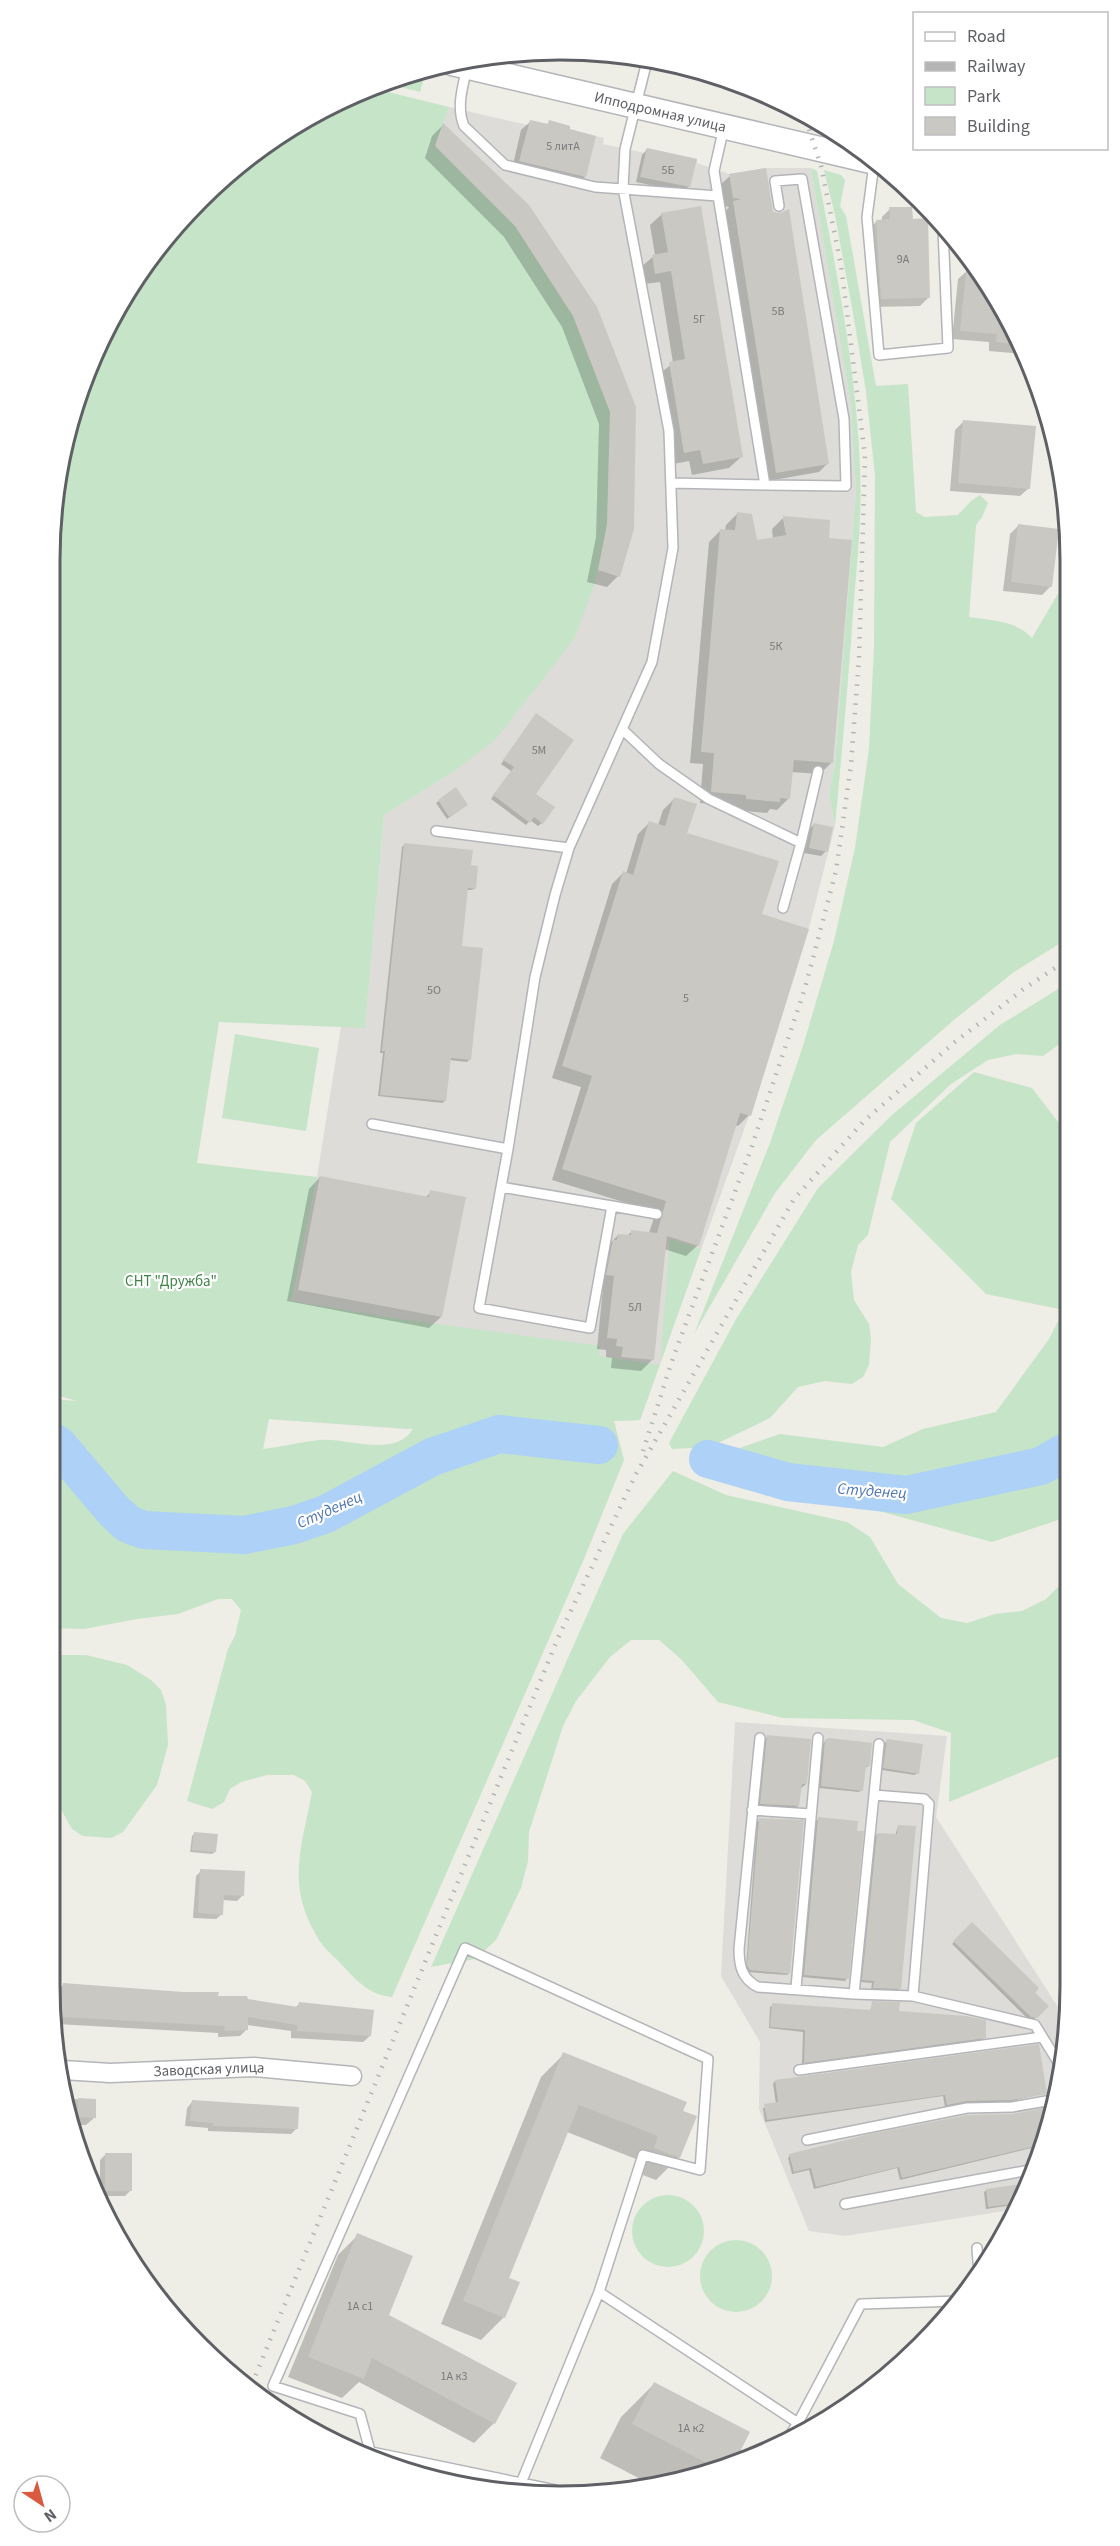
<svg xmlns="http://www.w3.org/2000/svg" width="1120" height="2546" viewBox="0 0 1120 2546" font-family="'Source Sans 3',sans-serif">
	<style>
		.industrial { fill: #dddcd8 }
		.green { fill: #c5e4c8; fill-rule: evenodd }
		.shadow { fill: #0003 }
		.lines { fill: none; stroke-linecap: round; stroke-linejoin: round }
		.river { stroke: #add1f7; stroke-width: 38 }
		.building { fill: #cac8c2 }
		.service-casing { stroke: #b3b5b9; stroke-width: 12 }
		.minor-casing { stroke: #b3b5b9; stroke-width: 21 }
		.tertiary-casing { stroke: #b3b5b9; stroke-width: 27 }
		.service { stroke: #fff; stroke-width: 9 }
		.minor { stroke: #fff; stroke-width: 18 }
		.tertiary { stroke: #fff; stroke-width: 24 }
		.rail { stroke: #b4b4b5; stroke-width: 4.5; stroke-dasharray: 1.5 8; stroke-linecap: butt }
		.labels { text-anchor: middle; stroke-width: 4.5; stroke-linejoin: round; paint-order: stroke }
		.number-label { font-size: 12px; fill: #797a7c }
		.street-label { font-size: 15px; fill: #5e6065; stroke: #fff }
		.park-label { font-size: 15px; fill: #3e8447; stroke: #fff }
		.water-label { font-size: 16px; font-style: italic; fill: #4e76b1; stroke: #fff }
		.rim { fill: none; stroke: #5e6065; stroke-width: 3 }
	</style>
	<rect width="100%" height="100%" fill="#eeede6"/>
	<!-- industrial -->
	<path class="industrial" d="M449,107L528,125L530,120L548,124L549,120L570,126V130L604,138L603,144L645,153L647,148L697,159V163L729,174L766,168H811L851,405L856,491L835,764L829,794L835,826L810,924L750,1113L640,1420L406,1429L269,1419L317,1177L341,1027H365L384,815L456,770L596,579L600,556L435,146Z
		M735,1722L947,1736L936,1817L1065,2018L1063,2032L1056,2036L1061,2044L1043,2150L1017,2209L845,2236L809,2231L759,2109L760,2042L721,1976Z"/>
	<!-- green -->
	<path class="green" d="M416,71L425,74L420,92L385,83Z
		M372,88L449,107L435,146L515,226L573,316L610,412L607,524L596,579L575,638L495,740L456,770L384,815L365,1028L219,1022L197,1163L317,1177L292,1301L400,1319L600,1346L599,1356L660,1365L670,1239L701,1249L640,1420L614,1421L624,1460L584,1559L392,1997C370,1995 358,1982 343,1966C335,1957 322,1947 316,1935C286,1883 302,1847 312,1792L305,1781L294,1775H267L241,1782L230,1789L224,1802L212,1809L187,1801L228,1649L235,1636L241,1610L232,1599H218L178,1614L137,1619L84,1629L50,1628V1399L77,1401L50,1393V560L77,396L118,304L176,223L250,155L335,102ZM269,1419L413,1429C394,1459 347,1437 319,1440C300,1442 282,1447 263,1449Z
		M811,168L817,171C836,268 856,367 860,467C862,511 858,555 854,599C849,675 842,750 835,826L829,794L835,764L856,491L851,405Z
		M824,170L841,175L845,180L840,206L846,216L876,386L908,384L916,512L925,517L958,515L971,501L980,495L988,503L982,517L976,525L969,617C993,621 1015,620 1032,638L1066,580L1067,939L1014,972L955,1019L816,1140L775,1193L694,1334L770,1143L803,1046L834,941L855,848L869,749L874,647L875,476L866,391L853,313L835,215Z
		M1068,983V1038L1043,1056L1016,1054L988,1060L951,1084L890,1142L868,1235L858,1245L851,1272L854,1300L869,1324L871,1338L869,1365L863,1377L852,1384L825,1381L798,1387L770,1418L710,1447L672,1449L669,1443L735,1321L818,1188L892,1115L1000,1025Z
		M235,1034L319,1048L306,1131L222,1118Z
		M974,1072L1032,1088L1068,1135V1189L1061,1195L1068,1201L1069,1522L1061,1519L992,1542L868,1508L766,1494L708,1459L780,1434L883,1447L923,1429L996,1412L1049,1339L1064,1310L986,1294L891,1199L916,1123Z
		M673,1471L726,1495L847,1522L870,1537L898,1584L941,1618L967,1623L995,1614L1022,1611L1046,1599L1069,1576L1070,1752L949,1802L951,1733L913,1720L783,1718L718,1702L681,1659L659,1640H631L610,1657L576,1701L563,1726L529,1832L528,1861L521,1888L496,1940L475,1959L431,1967L623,1534Z
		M50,1655H86L127,1665L151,1680L161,1690L166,1704L168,1745L157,1785L123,1832L111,1838L83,1836L72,1829L58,1804L57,1735L50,1718Z
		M632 2231a36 36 0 1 1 72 0a36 36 0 1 1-72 0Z
		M700 2276a36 36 0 1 1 72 0a36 36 0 1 1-72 0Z"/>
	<!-- shadow -->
	<path class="shadow" d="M530,122L546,125L550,122L585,177L576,185L512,169L521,130Z
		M443,125L527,206L634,407L618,576L607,587L587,582L596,537L599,424L562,327L504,237L425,158L432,136Z
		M647,149L689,186L683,192L636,182L642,155Z
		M730,176L772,213L827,464L819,472L768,481L726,211L729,207L725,206L721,184Z
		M890,209L928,298L920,306L873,307L868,230L877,221H882V217Z
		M662,214L741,457L729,468L692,475L689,461L673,464L658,375L673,363L660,282L644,284L641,267L655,255L650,225Z
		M967,271L978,272L1025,353L1023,354L989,351V342L952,339L958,279Z
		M963,422L1029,488L1020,496L950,491L955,430Z
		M737,514L755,541L773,539L772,529L783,518L831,763L820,774L791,772L789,798L777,810L770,809L767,813L735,810V806L700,803L703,764L690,763L709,542L721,530L725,531L726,525Z
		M1019,525L1050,587L1042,595L1003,591L1010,534Z
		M533,719L534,794L542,823L538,826L530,820L526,825L491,799L511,771L501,764Z
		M456,789L464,807L447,819L436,803Z
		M674,799L686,834L760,915L749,1115L738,1126L735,1125L698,1245L686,1256L664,1249L652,1360L641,1371L611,1368L612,1358L606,1357V1350L597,1349L603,1287L596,1286L607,1247L618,1235L627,1236L632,1231L649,1233L656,1212L552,1180L581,1087L552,1078L612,884L623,873L626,874L638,834L650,822L658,825L663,810Z
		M814,824L826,851L821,856L804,853L809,830Z
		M404,845L470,866L475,888L472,890H466L460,947L470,1059L467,1062L449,1060L445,1101L442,1103L378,1096L383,1053H380L402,847Z
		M320,1177L425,1198L431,1192L441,1317L429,1328L287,1301L309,1189Z
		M768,1736L806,1784L799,1790L798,1806L789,1814L753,1812L759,1745Z
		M888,1740L917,1773L915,1775L882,1770L885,1743Z
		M825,1741L869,1766L864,1768L862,1790L859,1792L819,1788L823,1744Z
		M760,1819L789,1973L787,1975L747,1972L746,1968L757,1822Z
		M818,1819L847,1978L845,1981L802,1977L816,1821Z
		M898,1826L900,1988L897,1991L871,1990L872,1983L861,1982L875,1836L878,1834L895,1836Z
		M194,1834L215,1852L212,1854L190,1852L192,1836Z
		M201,1871L243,1895L237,1901L222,1900V1914L216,1919L193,1918L196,1876Z
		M50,1894L61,1895L58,1927L53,1932H50Z
		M972,1924L1047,2006L1033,2020L1028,2019L952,1944Z
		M63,1985L246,2000L295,2008L299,2004L370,2036L363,2042L291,2038V2031L247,2025V2029L240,2036L218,2037V2033L56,2024V1992Z
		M873,2003L897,2013L984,2037L982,2040L802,2064L803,2032L769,2028L770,2007L773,2005L870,2011Z
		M564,2054L681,2112L679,2157L656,2180L632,2171L636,2159L567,2132L508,2279L504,2317L481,2340L441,2324L541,2077Z
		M775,2081L1045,2093L1008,2102L963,2103L945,2107L943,2096L765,2122L763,2108L776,2104L773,2084Z
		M68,2099L95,2100L94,2118L86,2125H78V2129L74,2134Z
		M192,2102L296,2129L291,2134L208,2131V2128L185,2126L187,2108Z
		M1050,2109L1044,2145L900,2180L897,2168L814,2189L809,2170L792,2174L788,2158L790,2155Z
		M106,2154L130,2191L125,2196H100V2160Z
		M1028,2184L1019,2204L986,2209L984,2192L987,2190Z
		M358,2235L387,2316L494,2423L474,2443L359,2382L342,2398L288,2377L338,2255Z
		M991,2256L983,2268V2259Z
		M654,2384L748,2432L731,2466L654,2486L600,2458L621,2417Z"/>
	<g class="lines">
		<!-- river -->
		<path class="river" d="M50,1440L58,1445L114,1511L128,1524L144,1530L244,1535L294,1525L326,1514L432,1457L499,1434L599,1445
			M708,1459L788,1482L906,1495L1041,1466L1069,1450"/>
	</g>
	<!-- building -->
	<path class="building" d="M530,120L548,124L549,120L570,126V129L596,136L586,177L519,161Z
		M443,123L529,205L597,307L636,407L634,529L620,577L598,570L607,524L610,412L573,316L515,226L435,146Z
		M647,148L697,159L690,187L640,177Z
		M766,168L773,212L781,213L789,209L829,464L776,473L733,201L741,199L733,198L729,174Z
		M701,206L743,457L703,464L700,450L684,453L669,362L685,359L671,271L655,274L652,255L668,252L661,213Z
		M889,207H912L913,219L928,218L930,298L881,299L876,220L890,219Z
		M968,254L1011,329L1020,345L996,342L997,334L960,331Z
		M963,420L1036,426L1030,489L958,483Z
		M737,512L752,514L757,540L786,535L783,516L830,520L829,538L852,540L833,763L794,760L790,799L780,798V802L746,799V795L711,792L714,753L701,752L720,529L735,530Z
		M1018,524L1059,529L1052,587L1011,582Z
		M536,713L574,740L536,794L555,807L543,824L534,817L530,823L493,795L514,767L503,760Z
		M456,787L468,805L449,817L438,800Z
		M674,797L697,804L687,833L779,861L762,914L809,929L751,1116L740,1113L699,1246L667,1236L654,1360L621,1357L623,1347L616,1346L617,1339L607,1338L614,1276L606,1275L613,1240H617L618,1234L631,1235V1230L657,1233L666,1201L562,1169L592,1076L562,1066L623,871L633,875L649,821L665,826Z
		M814,823L833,827L828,852L809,848Z
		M404,843L473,850L471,865L478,866L476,889L468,888L462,946L483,948L471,1060L451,1058L446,1101L380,1095L385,1051H382Z
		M320,1176L429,1197L430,1190L466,1197L442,1317L298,1290Z
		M767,1735L811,1739L807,1784H802L799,1806L760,1804Z
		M829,1738L872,1743L870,1766H866L863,1791L821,1786L825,1740Z
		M887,1739L923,1744L919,1774L883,1768Z
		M818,1817L858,1821L857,1831H864L849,1979L804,1975Z
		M759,1818L804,1820L790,1974L750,1970L747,1965Z
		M898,1825L916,1826L901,1989L873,1988L874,1981L862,1980L877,1833L897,1834Z
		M194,1832L218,1834L216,1852L192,1850Z
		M200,1869L245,1871L244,1896L224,1895L223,1915L198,1913Z
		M972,1922L1039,1988L1035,1993L1049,2006L1037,2018L1031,2017L953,1941Z
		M63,1983L183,1992H219L218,1996H247L248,1999L298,2007L299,2002L374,2010L371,2036L297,2031V2025L248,2017V2030L225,2031L224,2026L60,2017Z
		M872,2001L900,2002L899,2011L966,2016L986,2020V2038L804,2063L805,2030L770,2027L772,2003L871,2010Z
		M1039,2044L1047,2094L1011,2100L967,2101L947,2105L945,2095L767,2120L764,2104L778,2102L775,2080Z
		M563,2052L687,2102L683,2111L697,2116L680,2158L654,2148L658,2136L579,2105L509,2278L520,2282L505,2318L463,2301Z
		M78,2098L96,2099V2118L77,2117Z
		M192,2100L299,2107L298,2129L213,2126V2123L190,2121Z
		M1049,2107L1044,2144L902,2178L899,2167L816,2187L811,2168L794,2172L789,2154L870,2134L968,2115L1012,2114Z
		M105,2153H132V2191H105Z
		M1029,2183L1019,2203L988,2207L986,2189Z
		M357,2233L413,2256L389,2315L517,2383L495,2424L372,2358L364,2379L308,2357Z
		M654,2382L750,2432L733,2465L720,2470L632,2424Z"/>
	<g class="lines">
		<!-- service casing -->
		<g class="service-casing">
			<path id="service" d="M467,67C463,86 456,107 464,126L505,165L595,187L718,196
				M874,164L867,217L879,355L948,348L943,229
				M672,483L765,485L714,171L724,127
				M765,485L846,486L844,419L802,179L775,181L779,206
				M622,729L659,764L709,799L801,843L818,771
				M436,831L569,848
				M783,908L801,843
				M372,1124L508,1149
				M501,1187L612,1206L590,1328L479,1308L508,1149L535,977L555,895L569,848L652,662L673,548L669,431L623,188L625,149L646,65L644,58
				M612,1206L657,1214
				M760,1738L739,1949C739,1966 742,1979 758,1987L854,1994L913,1996L1035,2025L1058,2062
				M874,1795L879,1744
				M752,1810L811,1814
				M796,1988L818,1738
				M854,1994L874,1795L924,1799L929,1804L913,1996
				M799,2070L1042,2037
				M807,2140L967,2108L1012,2107L1052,2100
				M845,2204L1035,2169
				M977,2248L979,2274
				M786,2441L798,2423
				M362,2450L521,2483
				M370,2451L360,2414L273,2386L465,1948L708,2059L700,2170L643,2155L599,2292
				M555,2490L521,2483L599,2292L798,2423L861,2304L960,2301"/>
		</g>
		<!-- minor casing -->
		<g class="minor-casing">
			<g id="minor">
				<path id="s1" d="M63,2070L110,2073L254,2067L352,2076"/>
			</g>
		</g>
		<!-- tertiary casing -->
		<g class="tertiary-casing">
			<g id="tertiary">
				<path id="s2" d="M452,63L871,161"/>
			</g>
		</g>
		<!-- service -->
		<use href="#service" class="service"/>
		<!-- minor -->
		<use href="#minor" class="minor"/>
		<!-- tertiary -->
		<use href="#tertiary" class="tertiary"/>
		<!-- rail -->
		<path class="rail" d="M643,1451L673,1358L751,1149L805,988L836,871L851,765L859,658L865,456L841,265L821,166L805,117
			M252,2384L558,1638L635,1476L794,1199L864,1121L955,1042L1025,988L1067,960"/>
	</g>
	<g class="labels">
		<!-- number labels -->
		<g class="number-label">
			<text x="563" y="150">5 литА</text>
			<text x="668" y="174">5Б</text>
			<text x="903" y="263">9А</text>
			<text x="778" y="315">5В</text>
			<text x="699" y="323">5Г</text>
			<text x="776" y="650">5К</text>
			<text x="539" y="754">5М</text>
			<text x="434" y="994">5О</text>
			<text x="686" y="1002">5</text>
			<text x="635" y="1311">5Л</text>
			<text x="360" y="2310">1А с1</text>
			<text x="454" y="2380">1А к3</text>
			<text x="691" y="2432">1А к2</text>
		</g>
		<!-- street labels -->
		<g class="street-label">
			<text dy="5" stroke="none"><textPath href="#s2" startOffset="214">Ипподромная улица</textPath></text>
			<text dy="5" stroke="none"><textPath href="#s1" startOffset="146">Заводская улица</textPath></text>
		</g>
		<!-- park labels -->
		<g class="park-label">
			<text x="171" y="1286">СНТ "Дружба"</text>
		</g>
		<!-- water labels -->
		<g class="water-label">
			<text transform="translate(872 1490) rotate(4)" y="6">Студенец</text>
			<text transform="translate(329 1509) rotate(-24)" y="6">Студенец</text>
		</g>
	</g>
	<!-- crop -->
	<path d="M0 0H1120V2546H0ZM560 60H560A500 500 0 0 1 1060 560V1986A500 500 0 0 1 560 2486H560A500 500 0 0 1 60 1986V560A500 500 0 0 1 560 60Z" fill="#fff" fill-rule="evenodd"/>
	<path class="rim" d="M560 60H560A500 500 0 0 1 1060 560V1986A500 500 0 0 1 560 2486H560A500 500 0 0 1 60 1986V560A500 500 0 0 1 560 60Z"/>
	<!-- legend -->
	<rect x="913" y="12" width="195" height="138" fill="#ffffff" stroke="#bfbfc1" stroke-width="1.5"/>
	<rect x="925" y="32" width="30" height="9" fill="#ffffff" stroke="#bfbfc1" stroke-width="1.5"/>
	<text x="967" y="42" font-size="18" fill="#5e6065">Road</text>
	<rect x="925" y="62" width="30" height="9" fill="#b4b4b5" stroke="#bfbfc1" stroke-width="1.5"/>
	<text x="967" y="72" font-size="18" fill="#5e6065">Railway</text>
	<rect x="925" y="87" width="30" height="18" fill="#c5e4c8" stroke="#bfbfc1" stroke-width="1.5"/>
	<text x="967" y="102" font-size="18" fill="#5e6065">Park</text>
	<rect x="925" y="117" width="30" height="18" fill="#cac8c2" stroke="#bfbfc1" stroke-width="1.5"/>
	<text x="967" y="132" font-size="18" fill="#5e6065">Building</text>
	<!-- north arrow -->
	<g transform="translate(42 2504) rotate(144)"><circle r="28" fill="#ffffff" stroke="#bfbfc1" stroke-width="1.5"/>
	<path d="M0-4.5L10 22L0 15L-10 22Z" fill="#da5a41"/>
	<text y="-9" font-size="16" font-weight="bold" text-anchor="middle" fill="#5e6065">N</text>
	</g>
</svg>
